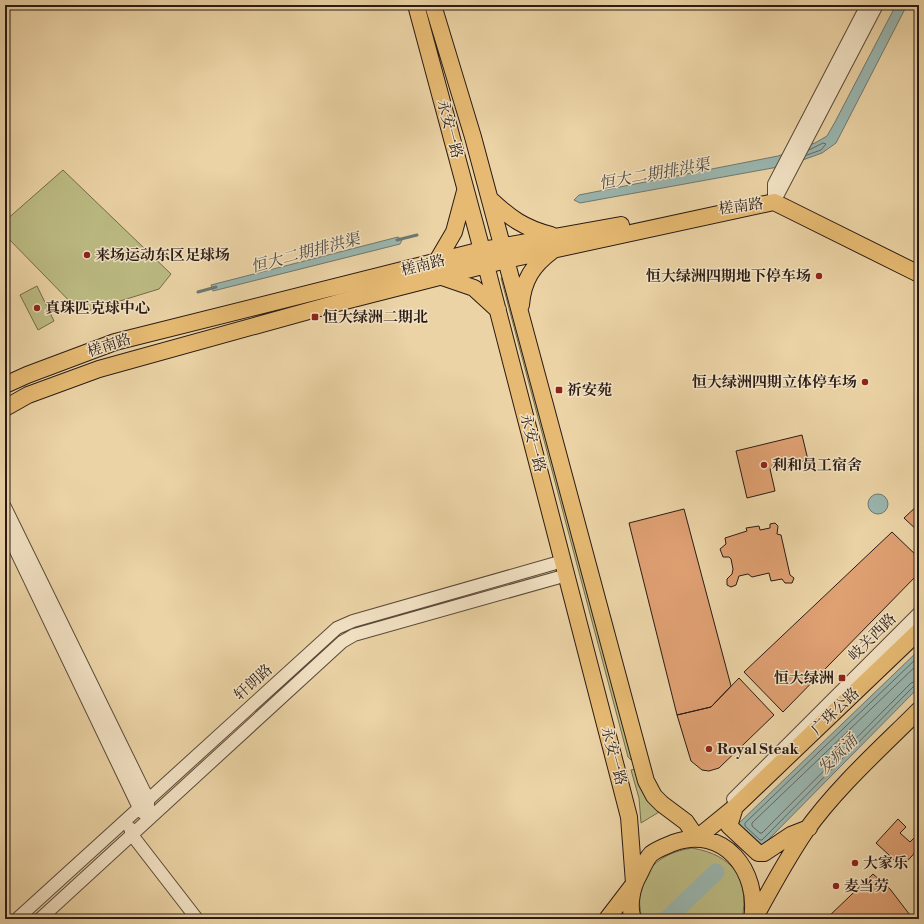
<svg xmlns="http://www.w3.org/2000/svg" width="924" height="924" viewBox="0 0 924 924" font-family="'Libre Bodoni','Noto Serif SC',serif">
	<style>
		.green { fill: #bcbb83; stroke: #736b4c }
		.water { fill: #9ab6af; stroke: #6d7871 }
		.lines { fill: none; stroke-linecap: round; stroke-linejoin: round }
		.shore { stroke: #626862; stroke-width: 1 }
		.stream { stroke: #6d7871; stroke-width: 3 }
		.river { stroke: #9ab6af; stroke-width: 17 }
		.building { fill: #dfa072; stroke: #2a1b15 }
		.minor-casing { stroke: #5a4939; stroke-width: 14 }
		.major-casing { stroke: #2a1b15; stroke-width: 18 }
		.minor { stroke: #f2e2c4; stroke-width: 12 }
		.major { stroke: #e6ba72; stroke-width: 16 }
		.poi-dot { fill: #8f2418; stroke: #f2e2c4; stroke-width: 1.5 }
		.labels { text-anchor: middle; stroke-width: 3; stroke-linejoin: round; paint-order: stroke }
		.street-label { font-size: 15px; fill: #2a1b15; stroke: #f2e2c4 }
		.poi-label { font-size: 15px; font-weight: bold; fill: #2a1b15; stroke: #f2e2c4; text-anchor: start }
		.water-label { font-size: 16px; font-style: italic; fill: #4c4a43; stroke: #f2e2c4 }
	</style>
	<rect width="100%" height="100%" fill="#ebd3a5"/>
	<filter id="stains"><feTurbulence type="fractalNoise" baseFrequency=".005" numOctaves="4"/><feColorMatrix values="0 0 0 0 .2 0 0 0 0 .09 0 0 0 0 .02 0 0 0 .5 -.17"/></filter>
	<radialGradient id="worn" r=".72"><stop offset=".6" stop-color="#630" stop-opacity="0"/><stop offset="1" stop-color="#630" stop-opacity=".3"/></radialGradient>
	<!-- green -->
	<path class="green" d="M63,170L171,274L159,289L81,313L5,235V221Z
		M507,277L633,759L631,760L628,757L501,278Z
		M37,286L54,321L38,330L20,295Z
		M636,769C641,789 645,797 659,812L641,823L639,798L631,770Z
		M692,848C733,855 750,879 742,919H642C632,879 653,854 692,848Z"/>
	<!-- water -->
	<path class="water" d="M896,5H907L836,143L822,153L789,165L580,203L574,200L579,195L778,156L815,143L827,136L835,122Z
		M398,237L402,240L400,244L213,291L211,285Z
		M868 504a10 10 0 1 1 20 0a10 10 0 1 1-20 0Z
		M919,650V687L761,847L738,824Z"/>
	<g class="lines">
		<!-- shore -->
		<path class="shore" d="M807,155L821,150L826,144L823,143L809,150
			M919,656L745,823V826L760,840H762L914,686L919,685
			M919,663L752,823V826L760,833H762L911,683L919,680"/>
		<!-- stream -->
		<path class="stream" d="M397,240L417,235
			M198,292L216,287"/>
		<!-- river -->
		<path class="river" d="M667,919L716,872"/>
	</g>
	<!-- building -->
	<path class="building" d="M802,435L808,460L770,469L775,491L747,498L736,451Z
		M919,504V532L904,518Z
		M684,509L731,686L711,707L677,715L629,523Z
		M775,523L778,526L777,534L781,535L790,575L794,578L792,583H785L782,579L771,581L769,573L752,577L748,574L739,576L736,585L731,587L727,585V579L732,574L733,569L731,559L729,557H723L720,549L726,544L725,538L747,531L746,528L759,526L760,530L770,528V524Z
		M892,532L919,558V573L783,712L744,672Z
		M739,678L774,715L719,768L709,771L702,770L691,761L677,715L711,707Z
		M898,819L906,827L900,833L910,842L916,836L919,838V848L902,867L876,843Z
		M873,874L890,889L913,919H826Z"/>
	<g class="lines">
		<!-- minor casing -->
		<g class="minor-casing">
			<path id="minor" d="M774,201V184L867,5
				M774,202L877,5
				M5,507L148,799V807
				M5,528L139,808L143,813
				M733,799L919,613
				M130,828L132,835L197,919
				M17,919L337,628L353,621L563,561
				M40,919L342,642L354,635L567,575"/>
		</g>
		<!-- major casing -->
		<g class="major-casing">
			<path id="major" d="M416,5L486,265L629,817L634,883
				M433,5L473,137L646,781L654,796L662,804L686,822L697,838
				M490,199C510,218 524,228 551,235
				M774,202L919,274
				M437,261L454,232L465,191
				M442,277L474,288L498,310
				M521,305C523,280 533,265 552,251
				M5,385L27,375L115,342L482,250L621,225
				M5,408L28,395L99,369L341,302L506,260L774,202
				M735,807L729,826L758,853H764L791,835L809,828
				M697,838L735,807L919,631
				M607,919L633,885
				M633,919C628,906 632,887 639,875C642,869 646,859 651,854C657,849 666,846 673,843C724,824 760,872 752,919
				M754,919C770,890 786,860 805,832C837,787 880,749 919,710"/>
		</g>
		<!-- minor -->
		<use href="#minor" class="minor"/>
		<!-- major -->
		<use href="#major" class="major"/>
	</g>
	<!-- markers -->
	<g class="poi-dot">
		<circle cx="87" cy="255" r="4"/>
		<circle cx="819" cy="276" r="4"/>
		<circle cx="37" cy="308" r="4"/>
		<rect x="311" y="313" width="8" height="8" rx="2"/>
		<circle cx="865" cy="382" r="4"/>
		<rect x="555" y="386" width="8" height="8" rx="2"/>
		<circle cx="764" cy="465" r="4"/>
		<rect x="838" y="674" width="8" height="8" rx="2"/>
		<circle cx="709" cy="749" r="4"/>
		<circle cx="855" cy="863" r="4"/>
		<circle cx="836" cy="886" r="4"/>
	</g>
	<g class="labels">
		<!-- street labels -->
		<g class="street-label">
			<text transform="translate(450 129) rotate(75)" y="5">永安一路</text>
			<text transform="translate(741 206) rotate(-7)" y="5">槎南路</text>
			<text transform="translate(423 265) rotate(-14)" y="5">槎南路</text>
			<text transform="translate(109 345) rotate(-18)" y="5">槎南路</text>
			<text transform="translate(533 443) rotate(75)" y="5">永安一路</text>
			<text transform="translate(872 637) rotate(-45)" y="5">岐关西路</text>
			<text transform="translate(253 682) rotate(-42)" y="5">轩朗路</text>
			<text transform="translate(835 711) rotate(-44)" y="5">广珠公路</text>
			<text transform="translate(614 756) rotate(75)" y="5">永安一路</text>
		</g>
		<!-- poi labels -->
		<g class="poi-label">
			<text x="95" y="260">来场运动东区足球场</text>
			<text x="811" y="281" text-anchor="end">恒大绿洲四期地下停车场</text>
			<text x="45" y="313">真珠匹克球中心</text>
			<text x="323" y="322">恒大绿洲二期北</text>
			<text x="857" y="387" text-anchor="end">恒大绿洲四期立体停车场</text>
			<text x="567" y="395">祈安苑</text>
			<text x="772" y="470">利和员工宿舍</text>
			<text x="834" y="683" text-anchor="end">恒大绿洲</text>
			<text x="717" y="754">Royal Steak</text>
			<text x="863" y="868">大家乐</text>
			<text x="844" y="891">麦当劳</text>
		</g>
		<!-- water labels -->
		<g class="water-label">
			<text transform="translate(654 173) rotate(-10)" y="6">恒大二期排洪渠</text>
			<text transform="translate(305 252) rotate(-15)" y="6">恒大二期排洪渠</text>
			<text transform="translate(837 754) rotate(-45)" y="6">发疯涌</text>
		</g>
	</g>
	<!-- margin -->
	<rect width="924" height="924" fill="none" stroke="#ebd3a5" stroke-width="20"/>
	<rect x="6" y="6" width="912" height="912" fill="none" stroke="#2a1b15" stroke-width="2"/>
	<rect x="10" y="10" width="904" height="904" fill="none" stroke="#2a1b15"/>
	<rect width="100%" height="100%" filter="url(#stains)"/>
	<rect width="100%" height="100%" fill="url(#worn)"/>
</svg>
